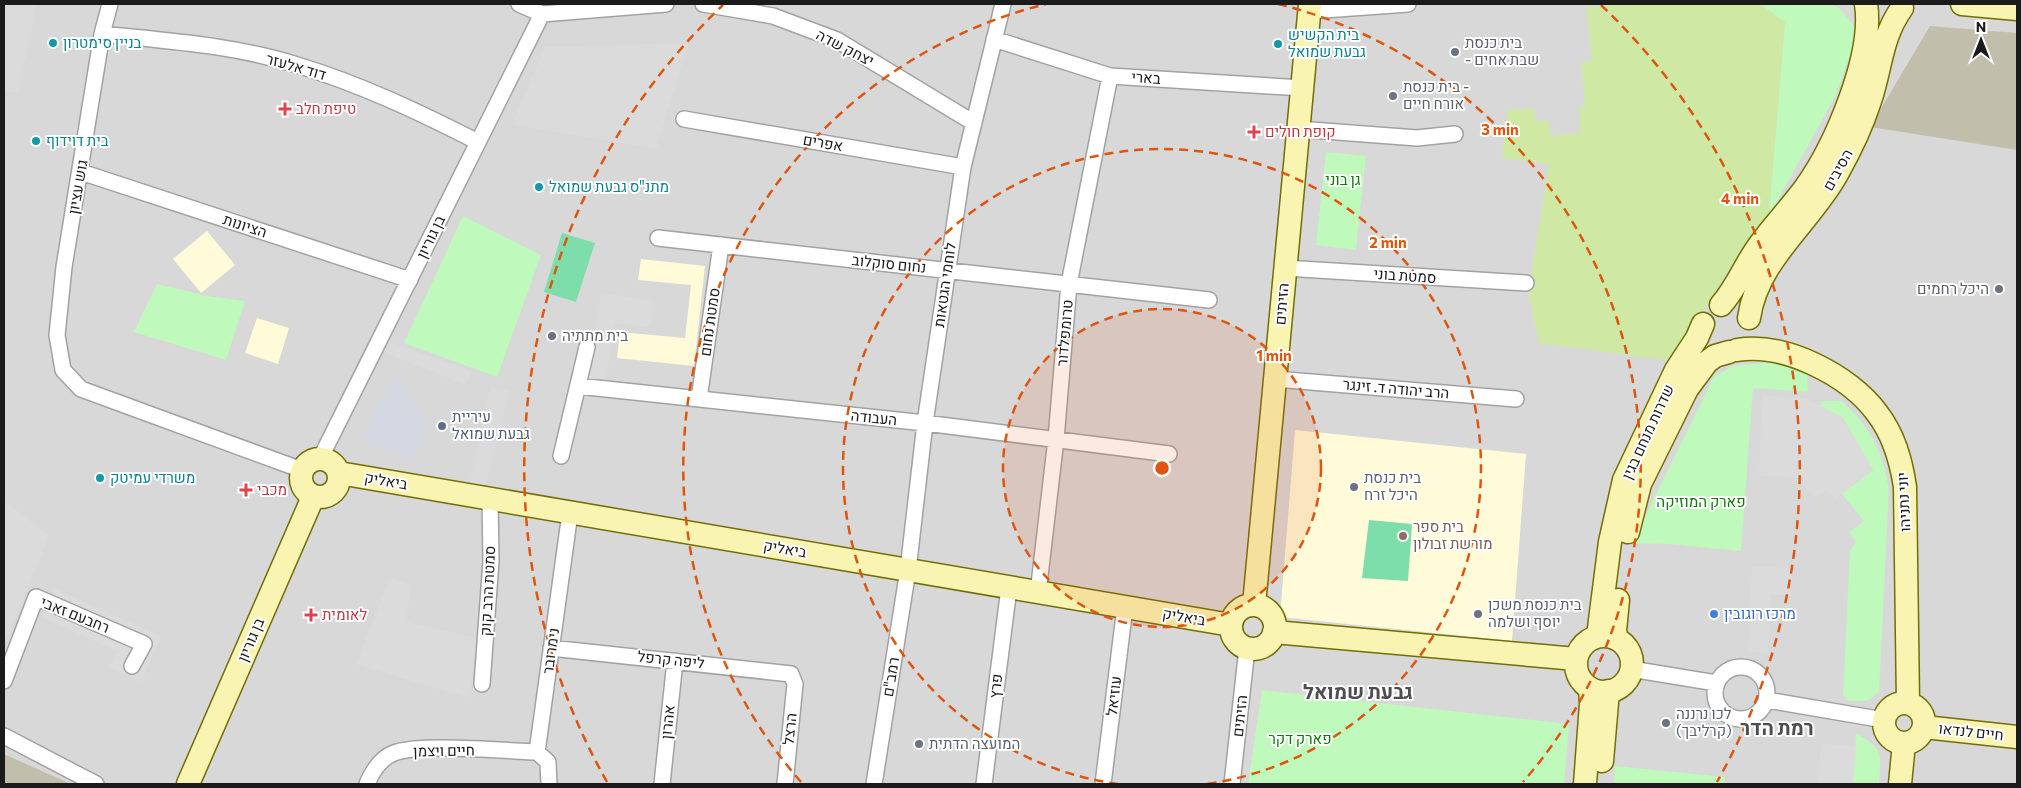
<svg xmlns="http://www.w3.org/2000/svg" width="2021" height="788" viewBox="0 0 2021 788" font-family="Commissioner,Heebo,sans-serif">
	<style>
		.residential { fill: #d9d8d8 }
		.education { fill: #fffad8 }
		.construction { fill: #c1bfac }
		.grass { fill: #cfe9a5 }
		.park { fill: #bff9bb }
		.pitch { fill: #7ddeab }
		.parking { fill: #dbdbdb }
		.plaza { fill: #d5d7e3 }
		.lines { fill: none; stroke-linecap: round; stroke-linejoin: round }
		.street-casing { stroke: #a2a2a2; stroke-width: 18 }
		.secondary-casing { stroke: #716e04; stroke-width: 25 }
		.street { stroke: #fff; stroke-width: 15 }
		.secondary { stroke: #faf4b2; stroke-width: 22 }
		.ring { fill: none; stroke: #de560d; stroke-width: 2.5; stroke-dasharray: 9 6 }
		.culture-dot { fill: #0f9aa8; stroke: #fff; stroke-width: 2 }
		.worship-dot { fill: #6b7280; stroke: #fff; stroke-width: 2 }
		.health-dot { fill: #e0444e; stroke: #fff; stroke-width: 2 }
		.service-dot { fill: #5c6f8a; stroke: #fff; stroke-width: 2 }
		.education-dot { fill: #8d6e63; stroke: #fff; stroke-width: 2 }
		.shop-dot { fill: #3f7fe0; stroke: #fff; stroke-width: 2 }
		.labels { text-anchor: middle; stroke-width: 4; stroke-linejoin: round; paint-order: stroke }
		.culture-label { font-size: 15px; fill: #0d838f; stroke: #fff; text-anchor: start }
		.worship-label { font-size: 15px; fill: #5b616d; stroke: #fff; text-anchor: start }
		.street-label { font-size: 15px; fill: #1b1b1b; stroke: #fff }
		.health-label { font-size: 15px; fill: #be3a42; stroke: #fff; text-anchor: start }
		.park-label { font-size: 15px; fill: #10790a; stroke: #fff }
		.service-label { font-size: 15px; fill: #4e5e75; stroke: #fff; text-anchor: start }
		.education-label { font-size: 15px; fill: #785e54; stroke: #fff; text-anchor: start }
		.shop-label { font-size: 15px; fill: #366cbe; stroke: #fff; text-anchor: start }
		.district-label { font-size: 20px; font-weight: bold; fill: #4e4e4e; stroke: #fff }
		.centre { fill: #de560d; stroke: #fff; stroke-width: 2.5 }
		.ring-label { font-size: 15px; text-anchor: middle; font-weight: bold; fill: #de560d; stroke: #fff; stroke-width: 4; stroke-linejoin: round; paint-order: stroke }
	</style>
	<rect width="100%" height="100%" fill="#ede7e1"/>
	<!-- residential -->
	<path class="residential" d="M4,4H2017V784H4Z"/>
	<!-- education -->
	<path class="education" d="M207,231L235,265L201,293L173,259Z
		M641,259L705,266L694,366L617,358L620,332L685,338L691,285L638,280Z
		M257,318L289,328L278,364L245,353Z
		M1295,430L1526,454L1512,641L1280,617Z"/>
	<!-- construction -->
	<path class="construction" d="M1930,26L2017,33V150L1870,127Z
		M4,754L71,784H4Z"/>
	<!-- grass -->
	<path class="grass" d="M1622,4H1760L1785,22L1769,216L1742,249L1672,361L1539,343L1528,291L1549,164L1502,158L1507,110L1534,109L1535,121L1548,120L1551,136L1580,133L1579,108L1585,106L1581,63L1592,60L1586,7Z"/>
	<!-- park -->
	<path class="park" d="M1760,4H1831L1839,8L1853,24L1855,40L1837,93L1769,216L1785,22Z
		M1326,152L1366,156L1356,250L1316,245Z
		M463,216L541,255L497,377L404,343Z
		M157,284L207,296L245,301L226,360L134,332Z
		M1770,362L1807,372L1808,392L1753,388L1741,551L1670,544L1625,543L1644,519L1714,377L1733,366Z
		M1823,401H1842C1871,429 1882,449 1889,489L1879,692L1867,701H1848L1843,695L1850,551L1856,542L1849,532L1864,521L1842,494L1873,470L1843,418L1820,406Z
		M1262,690L1569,724L1564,784H1248Z
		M1856,733C1884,749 1881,754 1879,784H1853Z
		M1615,766L1725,777L1724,784H1614Z"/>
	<!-- pitch -->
	<path class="pitch" d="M562,233L595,243L576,302L544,292Z
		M1369,520L1412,524L1408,581L1362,578Z"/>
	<!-- parking -->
	<path class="parking" d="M4,4H37L18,93L4,90Z
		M689,43L656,149L512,124L545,47Z
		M601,293L654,301L650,327L614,323L605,388L587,385Z
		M384,340L471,371L466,385L379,350Z
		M490,387L509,391L483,496L467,493Z
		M1762,396L1805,398L1843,418L1873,470L1836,498L1826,491L1816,497L1793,477L1759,476Z
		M4,501L49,535L4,645Z
		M1752,566L1793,568L1791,595H1771L1768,653L1748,652Z
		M390,578L411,584L406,622L477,638L469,698L356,664Z
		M55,589L161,636L141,682L109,668L117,651L42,617Z
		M1821,744L1856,746L1853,784H1818Z"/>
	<!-- plaza -->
	<path class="plaza" d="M394,374L427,424L416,460L360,441Z"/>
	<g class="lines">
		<!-- street casing -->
		<g class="street-casing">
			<path id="street" d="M110,4L102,34L64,267L57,335L63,370L81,389L302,470
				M519,4L542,14L666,4
				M703,4L773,16L837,40L974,123
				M1310,11L1408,4
				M102,34C167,41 234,45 297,65C360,84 419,112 478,142
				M994,39L1110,76L1302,88
				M684,119L963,167
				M1298,129L1417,138L1455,134
				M81,172L410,280
				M658,238L1209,300
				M1285,268L1526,283
				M1275,379L1516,399
				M578,386L925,423L1169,454
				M699,399L721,245
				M561,456L587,347
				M320,459L542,14
				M1038,593L1056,439L1069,284L1110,76
				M551,648L791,674L795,684L785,784
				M1715 693a26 26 0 1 1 52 0a26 26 0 1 1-52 0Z
				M1631,669L1716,683
				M4,681L36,597L144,644L132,666
				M482,684L491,561L490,499
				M1767,700L1884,720
				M4,736L96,784
				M537,752L570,513
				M537,752L548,762L549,784
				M367,784C372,772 381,758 394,753C419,743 506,751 537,752
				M662,784L675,661
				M874,784L908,570L925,423L963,167L1003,4
				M984,784L1009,588
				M1103,784L1125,607
				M1232,784L1247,648"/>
		</g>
		<!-- secondary casing -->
		<g class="secondary-casing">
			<path id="secondary" d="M1962,4L2017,9
				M1721,305C1737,287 1745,264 1760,244C1774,225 1791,207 1805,188C1835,146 1874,56 1866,4
				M1749,318C1757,260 1810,223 1837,174C1850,151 1862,126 1870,101C1881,69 1881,37 1902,8
				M1737,350C1784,342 1849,375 1877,413C1894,435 1901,460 1905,487L1908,703
				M301 478a19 19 0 1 1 38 0a19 19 0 1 1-38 0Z
				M339,473L1231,625
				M1628,532L1640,484L1687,389L1707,362L1715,356L1729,352
				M1254,605L1310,4
				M1231 627a22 22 0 1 1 44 0a22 22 0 1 1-44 0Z
				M1274,632L1576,659
				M1598,636L1610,542L1624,480L1676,370L1697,338L1703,324
				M1576 664a28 28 0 1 1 56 0a28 28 0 1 1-56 0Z
				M1617,639L1615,631L1618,600
				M1884 723a20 20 0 1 1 40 0a20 20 0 1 1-40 0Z
				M1924,727L2017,737
				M1602,761L1608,691
				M188,784L313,497
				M1585,784L1591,704L1590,688
				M1900,784L1904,743"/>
		</g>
		<!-- street -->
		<use href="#street" class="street"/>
		<!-- secondary -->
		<use href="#secondary" class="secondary"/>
	</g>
	<!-- distance rings -->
	<circle cx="1162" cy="468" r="159" fill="#de560d" fill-opacity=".12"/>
	<g class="ring">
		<circle cx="1162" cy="468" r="159"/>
		<path d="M1118 784A319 319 0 1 1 1206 784"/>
		<path d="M801 782A478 478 0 0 1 1046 4M1278 4A478 478 0 0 1 1523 782"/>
		<path d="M607 782A638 638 0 0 1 723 5M1601 5A638 638 0 0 1 1717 782"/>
	</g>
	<!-- markers -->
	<g class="culture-dot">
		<circle cx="53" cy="43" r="5"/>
		<circle cx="1278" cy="44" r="5"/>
		<circle cx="36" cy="141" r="5"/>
		<circle cx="539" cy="187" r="5"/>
		<circle cx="100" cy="478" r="5"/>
	</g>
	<g class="worship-dot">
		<circle cx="1455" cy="52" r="5"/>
		<circle cx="1393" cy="96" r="5"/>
		<circle cx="1999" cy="289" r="5"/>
		<circle cx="552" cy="336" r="5"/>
		<circle cx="1354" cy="487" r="5"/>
		<circle cx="1478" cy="614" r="5"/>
		<circle cx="1666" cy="723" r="5"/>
		<circle cx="919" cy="744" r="5"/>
	</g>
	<g class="health-dot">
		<path d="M282.5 101.5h5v5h5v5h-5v5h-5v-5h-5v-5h5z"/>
		<path d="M1251.5 124.5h5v5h5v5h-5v5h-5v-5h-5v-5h5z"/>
		<path d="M243.5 482.5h5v5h5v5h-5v5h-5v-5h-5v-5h5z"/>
		<path d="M308.5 607.5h5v5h5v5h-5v5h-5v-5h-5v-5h5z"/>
	</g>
	<circle class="service-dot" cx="442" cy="426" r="5"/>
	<circle class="education-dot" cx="1403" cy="536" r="5"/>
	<circle class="shop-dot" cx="1714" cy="614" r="5"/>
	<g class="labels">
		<!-- culture labels -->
		<g class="culture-label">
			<text x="1288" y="40">בית הקשיש<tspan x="1288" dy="17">גבעת שמואל</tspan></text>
			<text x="63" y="48">בניין סימטרון</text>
			<text x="46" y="146">בית דוידוף</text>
			<text x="549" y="192">מתנ"ס גבעת שמואל</text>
			<text x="110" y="483">משרדי עמיטק</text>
		</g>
		<!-- worship labels -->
		<g class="worship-label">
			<text x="1465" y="48">בית כנסת<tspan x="1465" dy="17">- שבת אחים</tspan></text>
			<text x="1403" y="92">בית כנסת -<tspan x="1403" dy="17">אורח חיים</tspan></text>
			<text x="1989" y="294" text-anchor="end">היכל רחמים</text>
			<text x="562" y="341">בית מתתיה</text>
			<text x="1364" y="483">בית כנסת<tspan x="1364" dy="17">היכל זרח</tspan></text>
			<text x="1488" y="610">בית כנסת משכן<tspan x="1488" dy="17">יוסף ושלמה</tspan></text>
			<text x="1676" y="719">לכו נרננה<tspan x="1676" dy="17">(קרליבך)</tspan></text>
			<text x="929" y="749">המועצה הדתית</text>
		</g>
		<!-- street labels -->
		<g class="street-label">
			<text transform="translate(845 48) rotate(27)" y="5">יצחק שדה</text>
			<text transform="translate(296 67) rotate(16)" y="5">דוד אלעזר</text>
			<text transform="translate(1146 78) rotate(4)" y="5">בארי</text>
			<text transform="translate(823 143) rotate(10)" y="5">אפרים</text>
			<text transform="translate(1838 170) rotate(-61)" y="5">הסיבים</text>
			<text transform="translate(78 187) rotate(-80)" y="5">גוש עציון</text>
			<text transform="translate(245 226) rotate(18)" y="5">הציונות</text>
			<text transform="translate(431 237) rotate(-64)" y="5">בן גוריון</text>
			<text transform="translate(889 264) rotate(6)" y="5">נחום סוקלוב</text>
			<text transform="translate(1405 276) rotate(4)" y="5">סמטת בוני</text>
			<text transform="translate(945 285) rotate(-82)" y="5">לוחמי הגטאות</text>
			<text transform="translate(1282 304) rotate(-85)" y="5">הזיתים</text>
			<text transform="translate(710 322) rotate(-82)" y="5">סמטת נחום</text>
			<text transform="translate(1065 333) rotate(-85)" y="5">טרומפלדור</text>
			<text transform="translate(1396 389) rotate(5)" y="5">הרב יהודה ד. זינגר</text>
			<text transform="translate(874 418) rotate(6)" y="5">העבודה</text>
			<text transform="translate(1648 432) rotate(-65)" y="5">שדרות מנחם בגין</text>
			<text transform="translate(386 481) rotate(10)" y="5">ביאליק</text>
			<text transform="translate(1904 502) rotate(-93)" y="5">יוני נתניהו</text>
			<text transform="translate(785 549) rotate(10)" y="5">ביאליק</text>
			<text transform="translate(488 591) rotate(-87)" y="5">סמטת הרב קוק</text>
			<text transform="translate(75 615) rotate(22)" y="5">רחבעם זאבי</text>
			<text transform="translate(1184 617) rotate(10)" y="5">ביאליק</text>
			<text transform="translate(251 640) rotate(-67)" y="5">בן גוריון</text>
			<text transform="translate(551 651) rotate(-82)" y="5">נימרובר</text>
			<text transform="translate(671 660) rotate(6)" y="5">ליפה קרפל</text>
			<text transform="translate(891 677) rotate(-81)" y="5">רמב"ם</text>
			<text transform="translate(996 686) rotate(-83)" y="5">פרץ</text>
			<text transform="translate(1114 696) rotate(-83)" y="5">עוזיאל</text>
			<text transform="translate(1240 716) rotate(-84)" y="5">הזיתים</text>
			<text transform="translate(668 722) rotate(-84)" y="5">אהרון</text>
			<text transform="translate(790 729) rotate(-84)" y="5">הרצל</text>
			<text transform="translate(1971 732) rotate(6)" y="5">חיים לנדאו</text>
			<text transform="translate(444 751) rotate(-1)" y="5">חיים ויצמן</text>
		</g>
		<!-- health labels -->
		<g class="health-label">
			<text x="296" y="114">טיפת חלב</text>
			<text x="1265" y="137">קופת חולים</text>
			<text x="257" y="495">מכבי</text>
			<text x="322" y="620">לאומית</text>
		</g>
		<!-- park labels -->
		<g class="park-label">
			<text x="1343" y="185">גן בוני</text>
			<text x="1701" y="507">פארק המוזיקה</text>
			<text x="1300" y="744">פארק דקר</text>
		</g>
		<!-- service labels -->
		<g class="service-label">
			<text x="452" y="422">עיריית<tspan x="452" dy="17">גבעת שמואל</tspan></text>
		</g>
		<!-- education labels -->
		<g class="education-label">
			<text x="1413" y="532">בית ספר<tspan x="1413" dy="17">מורשת זבולון</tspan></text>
		</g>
		<!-- shop labels -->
		<g class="shop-label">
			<text x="1724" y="619">מרכז רוגובין</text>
		</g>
		<!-- district labels -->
		<g class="district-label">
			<text x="1358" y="699">גבעת שמואל</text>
			<text x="1777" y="735">רמת הדר</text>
		</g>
	</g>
	<circle cx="1162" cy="468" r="8" class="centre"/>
	<g class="ring-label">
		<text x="1500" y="135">3 min</text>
		<text x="1740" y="204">4 min</text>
		<text x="1388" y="248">2 min</text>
		<text x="1274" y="361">1 min</text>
	</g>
	<!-- border -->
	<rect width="2021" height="788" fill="none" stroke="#1b1b1b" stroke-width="10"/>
	<!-- north arrow -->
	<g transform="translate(1981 40)" stroke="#ffffff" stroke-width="4" paint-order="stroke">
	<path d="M0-4L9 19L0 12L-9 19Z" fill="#1b1b1b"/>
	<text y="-8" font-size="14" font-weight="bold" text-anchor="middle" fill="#1b1b1b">N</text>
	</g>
</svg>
